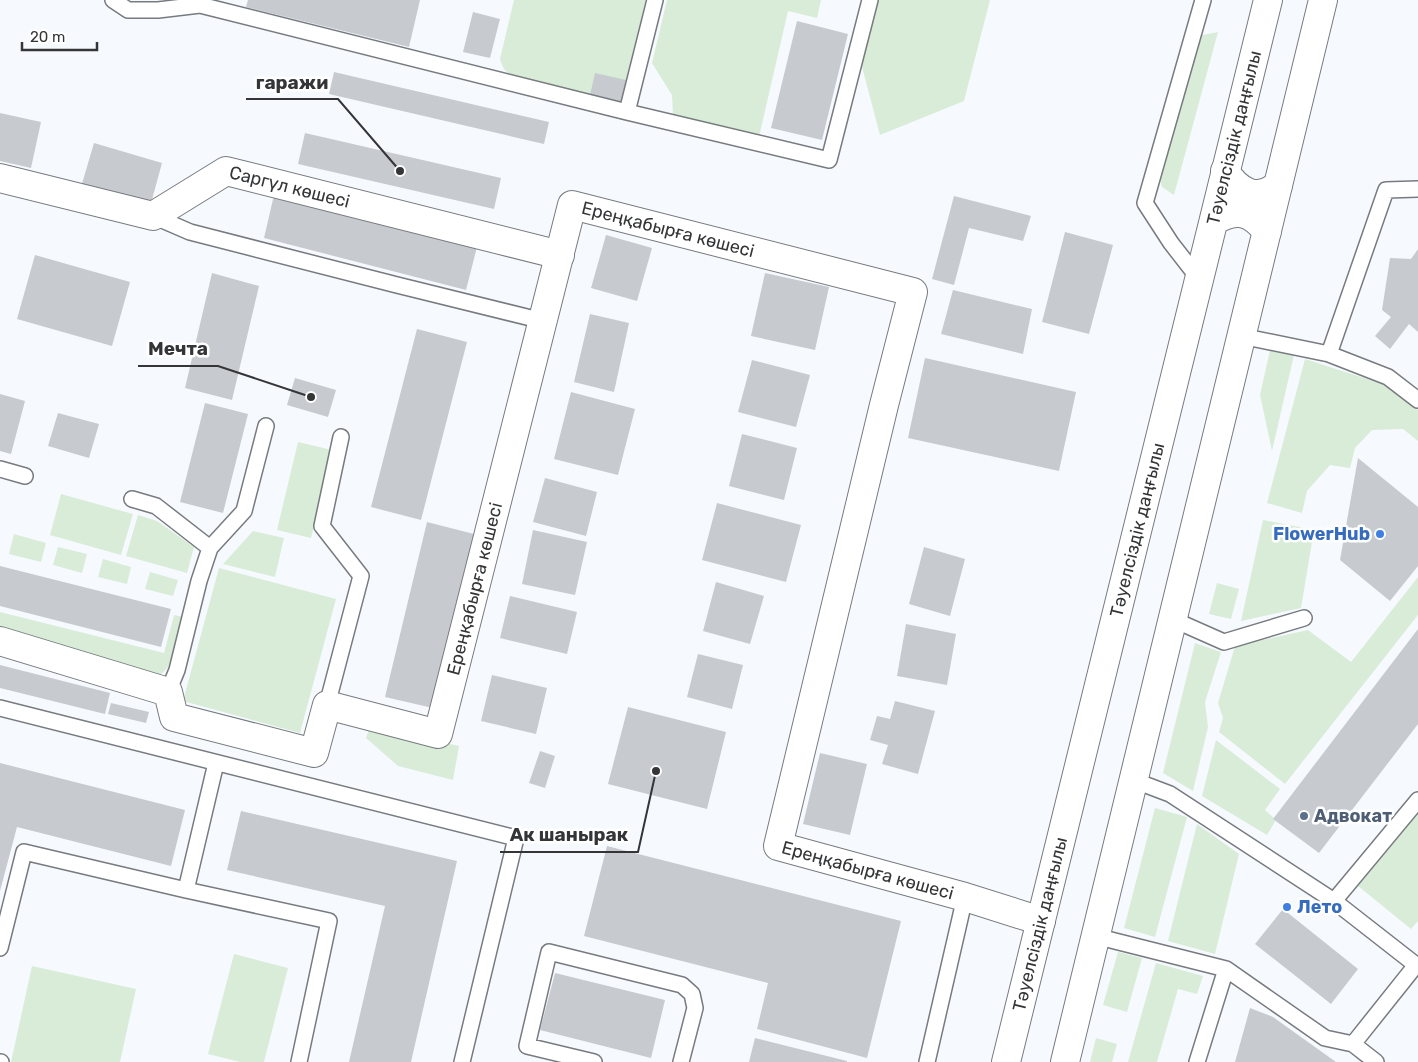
<svg xmlns="http://www.w3.org/2000/svg" width="1418" height="1062" viewBox="0 0 1418 1062" font-family="Rubik,sans-serif">
	<style>
		.green { fill: #d8ecd8 }
		.building { fill: #c7cbcf }
		.lines { fill: none; stroke-linecap: round; stroke-linejoin: round }
		.lane-casing { stroke: #777b7f; stroke-width: 18 }
		.street-casing { stroke: #777b7f; stroke-width: 30 }
		.secondary-casing { stroke: #777b7f; stroke-width: 30 }
		.lane { stroke: #fff; stroke-width: 15 }
		.street { stroke: #fff; stroke-width: 28 }
		.secondary { stroke: #fff; stroke-width: 28 }
		.shop-dot { fill: #3f7fe0; stroke: #fff; stroke-width: 2 }
		.service-dot { fill: #5c6f8a; stroke: #fff; stroke-width: 2 }
		.labels { text-anchor: middle; stroke-width: 5; stroke-linejoin: round; paint-order: stroke }
		.street-label { font-size: 18px; fill: #343537; stroke: #fff }
		.shop-label { font-size: 18px; font-weight: bold; fill: #366cbe; stroke: #fff; text-anchor: end }
		.service-label { font-size: 18px; font-weight: bold; fill: #4e5e75; stroke: #fff; text-anchor: start }
		.leader { fill: none; stroke: #343537; stroke-width: 2 }
		.callout-dot { fill: #343537; stroke: #fff; stroke-width: 2 }
		.callout-label { font-size: 19px; text-anchor: middle; font-weight: bold; fill: #343537; stroke: #fff; stroke-width: 5; stroke-linejoin: round; paint-order: stroke }
	</style>
	<rect width="100%" height="100%" fill="#f6faff"/>
	<!-- green -->
	<path class="green" d="M514,0H646L626,80L590,95L517,77C506,74 503,69 500,59Z
		M667,0H821L817,18L788,11L759,137L673,116L672,95L652,63Z
		M875,0H990L964,101L880,135L861,63Z
		M1218,32L1174,195L1162,187L1156,165L1193,37Z
		M1270,350L1294,355L1272,451L1260,395Z
		M1305,359L1386,385L1418,410V441L1403,429L1372,430L1355,448L1350,468L1330,465L1307,491L1302,513L1267,503Z
		M298,442L332,450L311,538L277,530Z
		M61,494L133,514L121,555L50,535Z
		M138,515L157,521L194,547L187,573L126,556Z
		M1263,520L1314,530L1301,608L1241,621Z
		M253,531L284,538L275,577L223,564Z
		M14,534L46,543L41,562L9,554Z
		M58,547L87,554L82,573L53,565Z
		M103,559L131,567L127,584L98,577Z
		M219,568L336,599L300,733L183,701Z
		M150,572L178,580L173,596L145,589Z
		M1418,577V615L1285,784L1219,732L1223,718L1218,703L1235,646L1308,630L1351,662Z
		M1217,583L1239,589L1231,619L1209,614Z
		M0,612L164,653L174,615L184,617C179,634 175,670 157,676L0,638Z
		M1195,643L1221,652L1205,702L1208,727L1193,791L1163,773Z
		M370,726L459,746L453,780L398,766L366,738Z
		M1216,740L1280,789L1265,810L1276,820L1267,835L1202,796Z
		M1155,808L1187,817L1155,937L1124,928Z
		M1418,813V921L1411,929L1358,886Z
		M1197,824L1239,854L1215,954L1168,941Z
		M1118,952L1142,958L1127,1012L1103,1005Z
		M234,954L288,968L264,1062H240L208,1054Z
		M1156,963L1203,976L1197,994L1178,989L1157,1062H1128Z
		M32,966L136,989L120,1062H11Z
		M1096,1038L1117,1044L1112,1062H1090Z"/>
	<!-- building -->
	<path class="building" d="M248,0H420L409,47L246,7Z
		M473,12L500,19L490,58L463,52Z
		M797,21L848,34L822,140L771,128Z
		M334,72L549,122L544,144L329,94Z
		M595,73L626,80L621,102L590,95Z
		M0,113L41,122L31,168L0,161Z
		M305,133L501,178L494,209L298,164Z
		M94,143L162,163L150,207L81,187Z
		M274,195L477,247L466,290L264,238Z
		M954,196L1031,216L1023,241L969,228L954,285L932,279Z
		M1065,232L1113,245L1089,334L1042,322Z
		M606,235L652,248L637,301L591,288Z
		M1418,249V332L1409,324L1390,349L1375,336L1391,317L1382,310L1390,258L1411,259Z
		M35,255L130,282L112,346L17,319Z
		M212,273L259,286L232,400L185,388Z
		M765,273L829,287L815,350L751,336Z
		M953,290L1032,309L1023,354L941,334Z
		M590,314L629,323L614,392L574,382Z
		M417,329L467,342L421,520L371,507Z
		M925,358L1076,392L1059,471L908,438Z
		M752,360L810,375L796,427L738,412Z
		M295,378L336,390L328,417L287,405Z
		M571,392L635,409L618,475L554,459Z
		M0,394L25,401L11,454L0,451Z
		M205,403L248,414L223,513L180,502Z
		M58,413L99,424L89,458L48,446Z
		M742,434L797,448L784,500L729,486Z
		M1358,458L1418,507V566L1390,601L1340,560Z
		M545,478L597,492L586,536L533,522Z
		M717,503L801,525L786,582L702,560Z
		M427,522L478,535L437,709L385,697Z
		M533,530L587,542L575,595L522,584Z
		M924,547L965,559L950,616L909,604Z
		M0,566L171,609L161,647L0,606Z
		M716,582L764,596L750,644L703,631Z
		M510,596L577,612L567,654L500,638Z
		M906,624L956,634L947,685L897,676Z
		M1418,629V724L1319,853L1273,819Z
		M698,654L743,665L732,709L687,697Z
		M0,665L110,693L105,714L0,688Z
		M492,675L547,688L536,734L481,721Z
		M895,701L935,711L918,774L882,764L888,745L870,740L877,716L890,719Z
		M111,703L149,712L146,723L108,714Z
		M628,707L726,732L707,809L608,784Z
		M540,751L555,756L545,788L529,783Z
		M820,753L867,764L850,835L803,824Z
		M0,763L185,810L171,866L17,827L0,891Z
		M241,811L457,861L411,1062H349L385,906L227,870Z
		M607,846L901,921L867,1058L757,1029L768,983L584,936Z
		M1283,909L1358,969L1331,1004L1255,944Z
		M555,973L665,1000L651,1058L540,1030Z
		M1250,1008L1273,1017L1336,1062H1235Z
		M755,1038L847,1061V1062H749Z"/>
	<g class="lines">
		<!-- lane casing -->
		<g class="lane-casing">
			<path id="lane" d="M113,0L128,10H158L200,5
				M200,0V5L627,112L829,160L870,0
				M627,112L655,0
				M153,216L190,232L397,285L543,321
				M1199,279L1171,243L1145,203L1203,0
				M1241,336L1329,354L1388,377L1418,400
				M1329,354L1386,190L1418,189
				M0,469L25,476
				M132,499L156,506L210,548
				M1172,619L1224,642L1304,618
				M168,692L177,670L199,581L210,548L244,511L266,426
				M327,705L361,576L322,526L341,437
				M0,708L516,838L462,1062
				M216,763L186,890L329,921L299,1062
				M1133,780L1170,794L1334,901L1418,800
				M1334,901L1416,965L1353,1044L1376,1062
				M1095,936L1226,969L1325,1038L1353,1044
				M0,948L24,852L186,890
				M0,1062H1
				M594,1062L527,1046L549,952L682,985L692,994L695,1008L681,1062
				M927,1062L965,897
				M1197,1062L1226,969"/>
		</g>
		<!-- street casing -->
		<g class="street-casing">
			<g id="street">
				<path id="s1" d="M0,178L153,216L226,171L560,255"/>
				<path id="s2" d="M0,641L168,692L174,717L314,753L327,705L438,734L572,205L913,292L884,405L778,846L965,897L1041,921"/>
			</g>
		</g>
		<!-- secondary casing -->
		<g class="secondary-casing">
			<g id="secondary">
				<path d="M1225,171C1238,192 1258,203 1278,185"/>
				<path d="M1215,220C1238,208 1250,211 1267,231"/>
				<path id="s3" d="M1006,1062L1268,0"/>
				<path d="M1065,1062L1323,0"/>
			</g>
		</g>
		<!-- lane -->
		<use href="#lane" class="lane"/>
		<!-- street -->
		<use href="#street" class="street"/>
		<!-- secondary -->
		<use href="#secondary" class="secondary"/>
	</g>
	<!-- markers -->
	<g class="shop-dot">
		<circle cx="1380" cy="534" r="5"/>
		<circle cx="1287" cy="907" r="5"/>
	</g>
	<circle class="service-dot" cx="1304" cy="816" r="5"/>
	<g class="labels">
		<!-- street labels -->
		<g class="street-label">
			<text dy="6" stroke="none"><textPath href="#s3" startOffset="952">Тәуелсіздік даңғылы</textPath></text>
			<text dy="6" stroke="none"><textPath href="#s1" startOffset="309">Саргүл көшесі</textPath></text>
			<text dy="6" stroke="none"><textPath href="#s2" startOffset="1155">Ереңқабырға көшесі</textPath></text>
			<text dy="6" stroke="none"><textPath href="#s3" startOffset="548">Тәуелсіздік даңғылы</textPath></text>
			<text dy="6" stroke="none"><textPath href="#s2" startOffset="660">Ереңқабырға көшесі</textPath></text>
			<text dy="6" stroke="none"><textPath href="#s2" startOffset="2071">Ереңқабырға көшесі</textPath></text>
			<text dy="6" stroke="none"><textPath href="#s3" startOffset="142">Тәуелсіздік даңғылы</textPath></text>
		</g>
		<!-- shop labels -->
		<g class="shop-label">
			<text x="1370" y="540">FlowerHub</text>
			<text x="1297" y="913" text-anchor="start">Лето</text>
		</g>
		<!-- service labels -->
		<g class="service-label">
			<text x="1314" y="822">Адвокат</text>
		</g>
	</g>
	<!-- callouts -->
	<path class="leader" d="M400 171L338 99H246M311 397L218 366H138M656 771L638 852H500"/>
	<g class="callout-dot">
		<circle cx="400" cy="171" r="5"/>
		<circle cx="311" cy="397" r="5"/>
		<circle cx="656" cy="771" r="5"/>
	</g>
	<g class="callout-label">
		<text x="292" y="89">гаражи</text>
		<text x="178" y="355">Мечта</text>
		<text x="569" y="841">Ак шанырак</text>
	</g>
	<!-- scale -->
	<path d="M22 42v8h75v-8" fill="none" stroke="#343537" stroke-width="2.5"/>
	<text x="30" y="42" font-size="15" fill="#343537" stroke="#ffffff" stroke-width="4" paint-order="stroke">20 m</text>
</svg>
